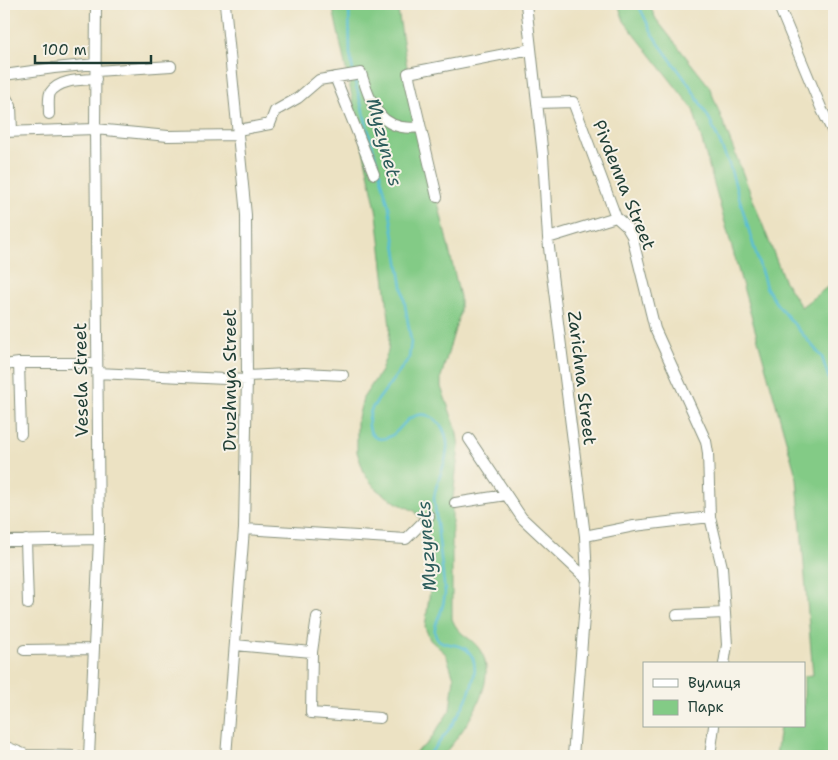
<svg xmlns="http://www.w3.org/2000/svg" width="838" height="760" viewBox="0 0 838 760" font-family="'Shantell Sans',sans-serif">
	<style>
		.green { fill: #83cb86; stroke: #51845d }
		.lines { fill: none; stroke-linecap: round; stroke-linejoin: round }
		.stream { stroke: #58bed6; stroke-width: 2.5 }
		.minor-casing { stroke: #86907c; stroke-width: 12 }
		.minor { stroke: #fff; stroke-width: 10 }
		.labels { text-anchor: middle; stroke-width: 4; stroke-linejoin: round; paint-order: stroke }
		.street-label { font-size: 18px; fill: #1f3d34; stroke: #f7f3e8 }
		.water-label { font-size: 19px; font-style: italic; fill: #2d5d5c; stroke: #f7f3e8 }
	</style>
	<rect width="100%" height="100%" fill="#f7f3e8"/>
	<filter id="ink" filterUnits="userSpaceOnUse"><feTurbulence type="fractalNoise" baseFrequency=".02" numOctaves="2"/><feDisplacementMap in="SourceGraphic" scale="10" xChannelSelector="R" yChannelSelector="G"/><feConvolveMatrix kernelMatrix="1 2 1 2 8 2 1 2 1" color-interpolation-filters="sRGB"/></filter>
	<filter id="wash" filterUnits="userSpaceOnUse"><feTurbulence type="fractalNoise" baseFrequency=".0096" numOctaves="4" result="noise"/><feDisplacementMap in="SourceGraphic" scale="20" xChannelSelector="R" yChannelSelector="G"/><feGaussianBlur stdDeviation="1.12" result="paint"/><feColorMatrix in="noise" values="0 0 0 0 0 0 0 0 0 0 0 0 0 0 0 0 0 1.4 0 .05"/><feComposite in="paint" operator="in"/></filter>
	<g filter="url(#wash)">
		<rect width="100%" height="100%" fill="#ece2c3"/>
		<!-- green -->
		<path class="green" d="M332,4H397L408,73L460,297V312L441,377V387L456,428L459,447L452,506V619C459,637 471,636 480,650C501,681 463,733 442,756H410L428,743L450,710L454,678L446,654L430,640L425,627L431,583L430,544L425,526L415,511L397,503L377,490L365,475L357,452V422L363,398L381,371L388,351L390,327L377,214Z
			M618,4H649L656,19L709,86L784,280L801,307L834,282V756H776L780,726H804V676L813,675L797,479L693,109L624,21Z"/>
		<g class="lines">
			<!-- stream -->
			<path class="stream" d="M349,4L350,54L353,71
				M638,4L654,37L690,86L710,120L729,164L766,287L776,303L822,357L830,382L834,409
				M354,78L389,207L411,341L409,358L372,408C366,422 367,445 389,437C398,433 402,424 409,419C428,406 445,424 447,442C449,461 436,479 434,498L445,593C444,598 444,603 442,608C440,616 433,625 435,634C438,647 458,642 467,650C493,673 445,739 427,756"/>
		</g>
	</g>
	<g filter="url(#ink)">
		<g class="lines">
			<!-- minor casing -->
			<g class="minor-casing">
				<path id="minor" d="M225,4L246,215L247,376L244,529L226,756
					M526,4L543,156L548,238L552,275L585,536L587,579L573,756
					M778,4L822,110L834,134
					M96,71L171,66
					M4,75L54,68L96,64
					M335,77L374,174
					M4,94L11,106L12,131
					M537,103L573,102L616,217L626,226L632,236L655,329L706,441L708,453L710,517L722,567L727,645L724,664
					M49,114C49,108 48,98 50,93C59,79 81,80 96,79
					M238,130L270,124L275,111L298,98L319,80L361,73C371,104 380,133 420,127
					M4,132L95,129L168,136L238,135
					M437,197L408,73L531,49
					M548,238L616,217
					M19,363L21,434
					M4,365L19,363H97
					M97,373L247,380
					M247,376L304,373L343,375
					M469,439L522,518L587,579
					M455,503L506,495
					M244,529L406,539L429,516
					M585,536L634,526L710,517
					M26,540L28,604
					M4,541L99,539
					M677,615L725,613
					M317,617L312,652L311,713L380,718
					M235,645L312,652
					M24,650L94,649
					M4,746L26,755L77,756
					M89,756L99,539L95,129L96,4
					M710,756L714,726"/>
			</g>
			<!-- minor -->
			<use href="#minor" class="minor"/>
		</g>
	</g>
	<g class="labels">
		<!-- street labels -->
		<g class="street-label">
			<text transform="translate(624 185) rotate(68)" y="6">Pivdenna Street</text>
			<text transform="translate(582 378) rotate(83)" y="6">Zarichna Street</text>
			<text transform="translate(81 380) rotate(-91)" y="6">Vesela Street</text>
			<text transform="translate(230 380) rotate(-90)" y="6">Druzhnya Street</text>
		</g>
		<!-- water labels -->
		<g class="water-label">
			<text transform="translate(385 142) rotate(75)" y="7">Myzynets</text>
			<text transform="translate(426 546) rotate(-94)" y="7">Myzynets</text>
		</g>
	</g>
	<!-- margin -->
	<rect width="838" height="760" fill="none" stroke="#f7f3e8" stroke-width="20"/>
	<!-- legend -->
	<rect x="643" y="662" width="162" height="65" fill="#f7f3e8" stroke="#a1aaa0"/>
	<rect x="653" y="679" width="25" height="8" fill="#ffffff" stroke="#a1aaa0"/>
	<text x="688" y="688" font-size="15" fill="#1f3d34">Вулиця</text>
	<rect x="653" y="700" width="25" height="15" fill="#83cb86" stroke="#a1aaa0"/>
	<text x="688" y="712" font-size="15" fill="#1f3d34">Парк</text>
	<!-- scale -->
	<path d="M35 55v8h116v-8" fill="none" stroke="#1f3d34" stroke-width="2.5"/>
	<text x="42" y="55" font-size="15" fill="#1f3d34" stroke="#f7f3e8" stroke-width="4" paint-order="stroke">100 m</text>
</svg>
